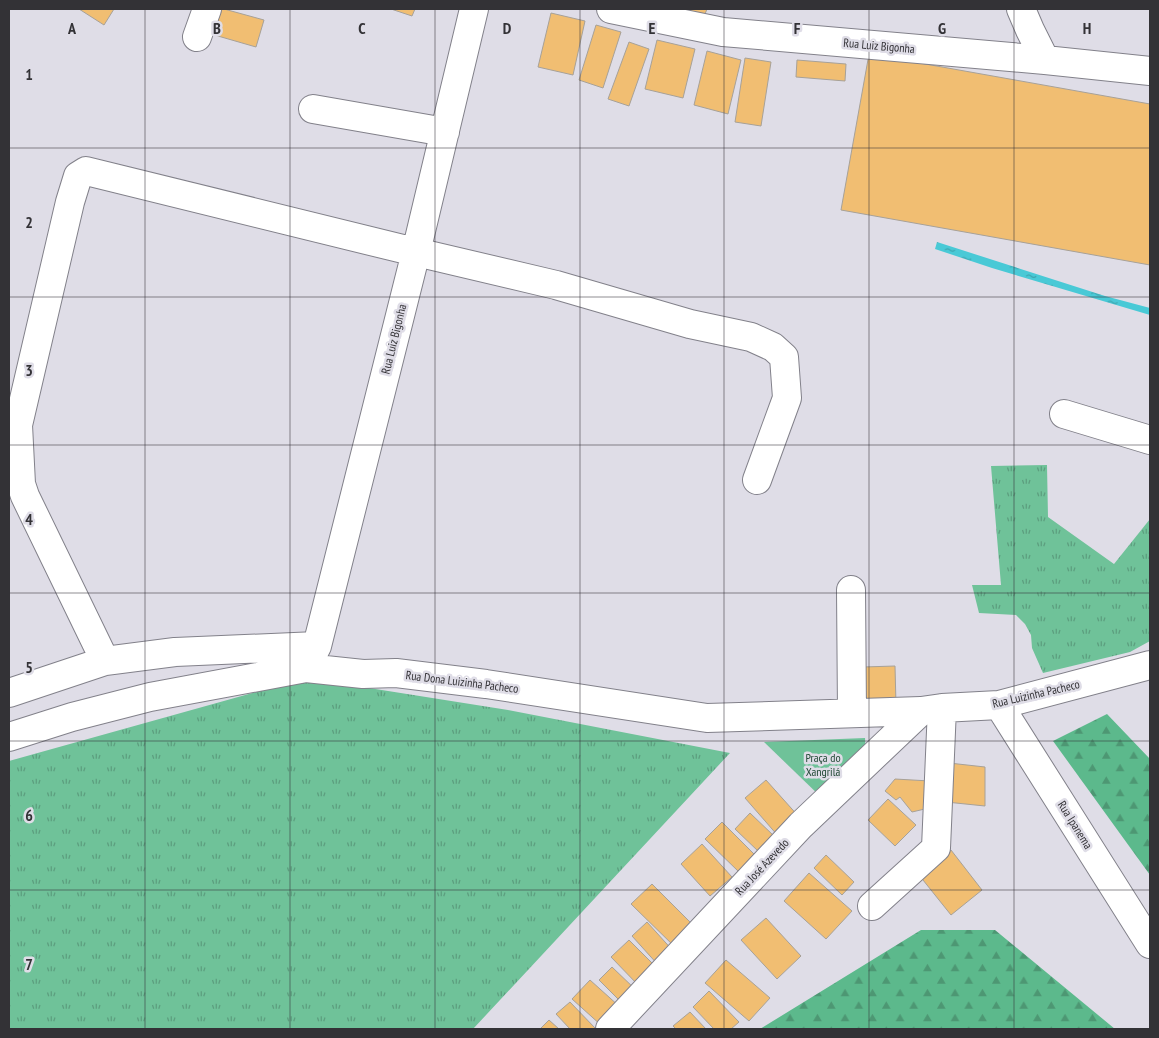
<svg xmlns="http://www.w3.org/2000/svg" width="1159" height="1038" viewBox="0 0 1159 1038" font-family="'PT Sans Narrow',sans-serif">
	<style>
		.grass { fill: url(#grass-tufts) }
		.forest { fill: url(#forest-firs) }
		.park { fill: #6fc299 }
		.water { fill: url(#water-ripples) }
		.building { fill: #f1be72; stroke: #a7a198 }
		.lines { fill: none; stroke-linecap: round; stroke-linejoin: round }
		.minor-casing { stroke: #82818a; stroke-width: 30 }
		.minor { stroke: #fff; stroke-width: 28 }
		.grid { fill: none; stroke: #333236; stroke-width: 1; stroke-opacity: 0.55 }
		.labels { text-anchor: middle; stroke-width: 5; stroke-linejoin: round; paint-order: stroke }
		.street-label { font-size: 12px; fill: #333236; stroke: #dfdde7 }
		.park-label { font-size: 12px; fill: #224936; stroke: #dfdde7 }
		.grid-label { font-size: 16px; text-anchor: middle; font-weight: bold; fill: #333236; stroke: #dfdde7; stroke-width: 5; stroke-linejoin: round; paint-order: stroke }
	</style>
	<defs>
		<pattern id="grass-tufts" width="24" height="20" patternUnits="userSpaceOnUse" patternTransform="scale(1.25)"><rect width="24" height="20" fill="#6fc299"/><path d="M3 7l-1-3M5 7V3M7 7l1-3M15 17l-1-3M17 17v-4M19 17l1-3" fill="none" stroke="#5c9e7e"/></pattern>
		<pattern id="forest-firs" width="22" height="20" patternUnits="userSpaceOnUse" patternTransform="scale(1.25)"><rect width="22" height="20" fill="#5cb98c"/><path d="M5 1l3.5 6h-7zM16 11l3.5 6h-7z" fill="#4d9773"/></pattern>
		<pattern id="water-ripples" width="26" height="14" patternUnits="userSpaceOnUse" patternTransform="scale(1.25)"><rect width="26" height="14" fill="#49c9d6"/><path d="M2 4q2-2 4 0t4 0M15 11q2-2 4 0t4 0" fill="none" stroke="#3da4ae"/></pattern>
	</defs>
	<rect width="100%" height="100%" fill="#dfdde7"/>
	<!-- grass -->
	<path class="grass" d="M1047,465L1048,517L1114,564L1150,519V641L1130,652L1043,673L1032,648L1031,635L1025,624L1016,615L979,613L972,585H1001L991,466Z
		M306,678L508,710L730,753L473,1029H9V761Z"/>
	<!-- forest -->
	<path class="forest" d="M1107,714L1150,759V875L1053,741Z
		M921,930H995L1115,1029H760Z"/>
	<!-- park -->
	<path class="park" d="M865,738L866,760L823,799L764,742Z"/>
	<!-- water -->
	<path class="water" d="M937,242L1105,296L1150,308V315L992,268L935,249Z"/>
	<!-- building -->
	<path class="building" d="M79,9H114L104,25Z
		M218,9H224L264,20L256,47L211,34Z
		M391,9H415L412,16Z
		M680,9H707L705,14Z
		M551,13L585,21L573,75L538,67Z
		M596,25L621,32L603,88L579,80Z
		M657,40L695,49L683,98L645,89Z
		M629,42L649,49L629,106L608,99Z
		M707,51L741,60L728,114L694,105Z
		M869,54L1150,104V265L841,210Z
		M745,58L771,62L761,126L735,122Z
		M797,60L846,64L845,81L796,77Z
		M895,666L896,705L864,706L863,667Z
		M949,763L985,767V806L946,802Z
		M895,779L930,781L929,808L912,812L900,797L896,800L885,791Z
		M766,780L800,818L779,837L745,798Z
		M888,799L916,825L895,846L868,820Z
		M750,813L774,836L759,852L735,829Z
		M722,822L755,855L739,872L705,839Z
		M702,844L732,877L710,896L681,864Z
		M951,850L982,890L951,915L919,875Z
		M826,855L854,882L842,895L814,868Z
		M809,873L852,911L826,939L784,901Z
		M652,884L697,929L677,949L631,904Z
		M766,918L801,956L777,979L741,940Z
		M647,922L675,953L660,967L632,936Z
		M629,940L658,969L640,987L611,957Z
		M726,960L770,998L749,1021L705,983Z
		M612,967L636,990L623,1004L599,980Z
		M590,980L620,1007L602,1026L572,999Z
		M709,991L739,1022L731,1029H714L693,1007Z
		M570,1002L596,1029H570L556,1014Z
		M690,1012L706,1029H676L673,1026Z
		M549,1020L559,1029H540Z"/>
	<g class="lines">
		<!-- minor casing -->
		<g class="minor-casing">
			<path id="minor" d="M611,9L723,32L1045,60L1150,71
				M1021,9L1030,30L1045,60
				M197,37L207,9
				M313,109L445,132
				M1064,414L1150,440
				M851,590L852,713
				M105,661L25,496L21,484L18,425L70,202L78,176L86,171L399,248L556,285L690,324L751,337L773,347L784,357L787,398L757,480
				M306,668L317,646L416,252L474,9
				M9,693L105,661L175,652L317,646
				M999,705L1150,944
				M9,737L72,717L150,697L306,668L363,674L396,673L486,684L707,718L921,711L942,708L999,705L1150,665
				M872,906L936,848L942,708
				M610,1029L801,825L921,711"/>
		</g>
		<!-- minor -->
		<use href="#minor" class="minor"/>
	</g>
	<!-- grid -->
	<path class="grid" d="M145,9V1029M290,9V1029M435,9V1029M580,9V1029M724,9V1029M869,9V1029M1014,9V1029M9,148H1150M9,297H1150M9,445H1150M9,593H1150M9,741H1150M9,890H1150"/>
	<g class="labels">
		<!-- street labels -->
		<g class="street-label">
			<text transform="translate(879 46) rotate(5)" y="4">Rua Luiz Bigonha</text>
			<text transform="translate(394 339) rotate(-76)" y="4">Rua Luiz Bigonha</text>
			<text transform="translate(462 682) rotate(7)" y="4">Rua Dona Luizinha Pacheco</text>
			<text transform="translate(1036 694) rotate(-13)" y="4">Rua Luizinha Pacheco</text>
			<text transform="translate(1075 825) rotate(58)" y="4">Rua Ipanema</text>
			<text transform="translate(762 867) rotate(-47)" y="4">Rua José Azevedo</text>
		</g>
		<!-- park labels -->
		<g class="park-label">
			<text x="823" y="762">Praça do<tspan x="823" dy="14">Xangrilá</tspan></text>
		</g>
	</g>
	<g class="grid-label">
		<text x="72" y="34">A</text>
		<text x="217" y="34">B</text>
		<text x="362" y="34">C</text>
		<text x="507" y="34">D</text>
		<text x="652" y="34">E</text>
		<text x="797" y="34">F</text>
		<text x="942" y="34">G</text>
		<text x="1087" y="34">H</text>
		<text x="29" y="80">1</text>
		<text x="29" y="228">2</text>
		<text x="29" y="376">3</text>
		<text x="29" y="525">4</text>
		<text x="29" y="673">5</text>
		<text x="29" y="821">6</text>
		<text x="29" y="970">7</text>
	</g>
	<!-- border -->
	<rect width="1159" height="1038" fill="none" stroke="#333236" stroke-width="20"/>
</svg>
